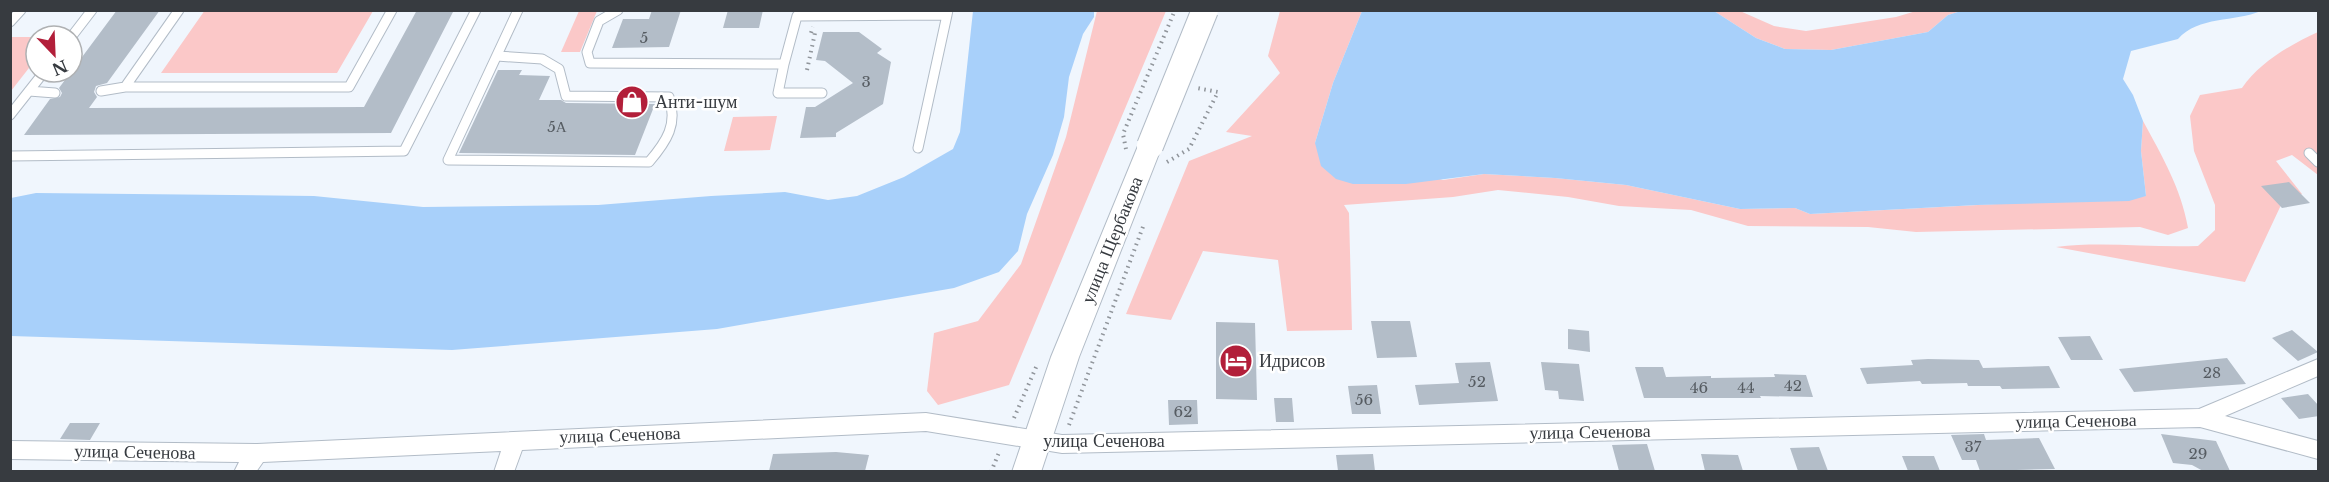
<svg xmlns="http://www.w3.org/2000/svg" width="2329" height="482" viewBox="0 0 2329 482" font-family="'Libre Baskerville',serif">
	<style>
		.green { fill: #fbc8c8 }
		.water { fill: #a8d0fa }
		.building { fill: #b3bdc8 }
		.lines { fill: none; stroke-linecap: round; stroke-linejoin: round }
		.lane-casing { stroke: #b2bcc7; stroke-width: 11 }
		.street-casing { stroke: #b2bcc7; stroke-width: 2 }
		.secondary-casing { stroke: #b2bcc7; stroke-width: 2 }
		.path { stroke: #90959b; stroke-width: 4; stroke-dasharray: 1.5 4.5; stroke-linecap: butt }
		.lane { stroke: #fff; stroke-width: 9 }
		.street { fill: #fff; fill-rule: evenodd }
		.secondary { fill: #fff; fill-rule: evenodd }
		.secondary-bridge-casing { stroke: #b2bcc7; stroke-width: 28; stroke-linecap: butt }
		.secondary-bridge { stroke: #fff; stroke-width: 26 }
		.labels { text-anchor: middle; stroke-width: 5; stroke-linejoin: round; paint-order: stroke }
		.number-label { font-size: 15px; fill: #565c62 }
		.poi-label { font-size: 18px; fill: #373b40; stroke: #fff; text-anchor: start }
		.street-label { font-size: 18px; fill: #373b40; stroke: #fff }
	</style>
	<rect width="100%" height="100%" fill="#f0f6fd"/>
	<!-- green -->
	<path class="green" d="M205,10H373V11L337,73H161Z
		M579,11H597L580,52H561Z
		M1097,11H1166L1009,385L938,405L927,391L934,333L978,321L1021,264L1066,137Z
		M1280,11H1362L1333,83L1315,143L1443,180L1484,174L1555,178L1626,185L1740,209L1795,208L1810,214L2146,196L2141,151L2143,121C2162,156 2181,188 2188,228L2168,235L2140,227L1916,232L1868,227L1748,226L1691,210L1619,206L1568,197L1498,190L1453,197L1344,205L1349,213L1352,330L1287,331L1278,260L1203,251L1171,320L1126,314L1189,161L1252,136L1226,132L1280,73L1268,56Z
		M1714,11H1740L1774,26L1806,31L1896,17L1916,11H1961L1948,15L1928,32L1831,50L1785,49L1756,38Z
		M2318,32V175L2292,155L2276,161L2302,194L2281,205L2245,282L2056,247C2103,241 2150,248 2198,246L2215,230V205L2194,151L2190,116L2200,95L2242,88C2260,62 2290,45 2318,32Z
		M11,37H36V59L11,91Z
		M777,116L770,150L724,151L733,117Z"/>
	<!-- water -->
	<path class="water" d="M973,11H1094V17L1083,34L1069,77L1064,117L1053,155L1027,214L1018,251L999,272L954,288L717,329L452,350L11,336V198L36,193L314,196L423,207L598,205L711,196L785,192L828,200L857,196L904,177L953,149L960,132Z
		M1362,11H1714L1756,38L1785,49L1831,50L1928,32L1948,15L1961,11H2261C2235,22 2198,16 2178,39L2131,51L2123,79L2133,95L2143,121L2141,151L2146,196L2129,201L1977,205L1810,214L1795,208L1740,209L1626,185L1555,178L1484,174L1406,184H1353L1336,179L1321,166L1315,143L1333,83Z"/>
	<!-- building -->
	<path class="building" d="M117,10H160L107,83L96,86L94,92L97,97L89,108L364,107L417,10H454L391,133L24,135L50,99L60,97L62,93L59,88Z
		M652,10H681L669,47L612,48L623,19H649Z
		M728,10H763L759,28H723Z
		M823,32H859L882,49L877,53L891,62L883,104L836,133V137L800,138L806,107H815L853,83L825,61L816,60Z
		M498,70H522L519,75L550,76L539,100H561L566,103L655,104L635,155L459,153Z
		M2289,182L2310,203L2282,208L2261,186Z
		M1371,321H1410L1417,357L1377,358Z
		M1216,322L1255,323L1257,400L1216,399Z
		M1568,329L1589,331L1590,352L1568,349Z
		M2292,330L2318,352L2298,361L2272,338Z
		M2090,336L2103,360H2071L2058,337Z
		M2227,358L2246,384L2134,392L2119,369Z
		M1928,359L1979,360L1983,368L2049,366L2060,388L2002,389L2000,386H1968L1967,383L1922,384L1920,381L1867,384L1860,368L1913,365L1911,360Z
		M1490,362L1498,401L1419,405L1415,385L1459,383L1455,363Z
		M1541,362L1579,364L1584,401L1559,399L1558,391L1545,390Z
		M1635,367H1663L1666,377L1711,376V378L1775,377L1774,374L1806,375L1813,397L1760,396L1761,398H1644Z
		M1377,385L1381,414H1352L1348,386Z
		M2308,394L2319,406V416L2299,419L2281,398Z
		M1274,398H1292L1294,422H1276Z
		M1168,400H1197L1198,424L1169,425Z
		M70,423H100L90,440L60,439Z
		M1984,434L1986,440L2039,438L2055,469L1980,471L1976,460H1962L1951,435Z
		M2161,434L2216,441L2230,471H2203L2192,465L2173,463Z
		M1647,444L1655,471H1619L1612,445Z
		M1819,447L1828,471H1798L1790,448Z
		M836,452L869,455L865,471H769L773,454Z
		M1373,454L1375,471H1338L1336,455Z
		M1701,454L1738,455L1743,471H1705Z
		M1902,456H1934L1940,471H1908Z"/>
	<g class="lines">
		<!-- lane casing -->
		<g class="lane-casing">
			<path id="lane" d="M179,10L125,87H349L392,10
				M618,10L599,21L587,52L590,63L784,64L797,16L947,15L948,10
				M10,22L21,10
				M72,36L92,10
				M497,56L542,59L559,69L566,96L669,97C678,124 667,141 649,162L448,160L518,10
				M784,64L778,93H822
				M29,91L55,93
				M101,91L125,87
				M10,115L44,72
				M918,148L947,15
				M2309,153L2318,162
				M10,156L404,151L476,10"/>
		</g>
		<!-- street casing -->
		<g class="street-casing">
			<path id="street" d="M2318,359V376L2225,416L2318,441V459L2200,427L1062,453L926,431L522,450L514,472H494L501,451L263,462L256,472H234L239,462L10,459V441L257,444L926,413L1062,435L2199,409Z"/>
		</g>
		<!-- secondary casing -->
		<g class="secondary-casing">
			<path id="secondary" d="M1150,137L1158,140L1162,146L1079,357L1041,472H1012L1051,357L1138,146L1142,140Z"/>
		</g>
		<!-- path -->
		<path class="path" d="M807,70L815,33H811L813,27
			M1126,149L1123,134L1175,10
			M1167,162L1189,149L1218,92L1197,88
			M1014,418L1037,365
			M1069,425L1144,224
			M991,472L1000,450"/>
		<!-- lane -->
		<use href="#lane" class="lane"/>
		<!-- street -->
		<use href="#street" class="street"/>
		<!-- secondary -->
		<use href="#secondary" class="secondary"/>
		<!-- secondary-bridge casing -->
		<g class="secondary-bridge-casing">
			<path id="secondary-bridge" d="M1150,146L1205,10"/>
		</g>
		<!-- secondary-bridge -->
		<use href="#secondary-bridge" class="secondary-bridge"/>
	</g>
	<!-- icons -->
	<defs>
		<g id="shop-disc" transform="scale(1.725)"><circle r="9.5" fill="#b21f3a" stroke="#fff"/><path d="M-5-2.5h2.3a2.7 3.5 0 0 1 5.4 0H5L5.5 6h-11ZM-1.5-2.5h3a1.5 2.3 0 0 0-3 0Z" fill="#fff"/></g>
		<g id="hotel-disc" transform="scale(1.725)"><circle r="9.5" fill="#b21f3a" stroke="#fff"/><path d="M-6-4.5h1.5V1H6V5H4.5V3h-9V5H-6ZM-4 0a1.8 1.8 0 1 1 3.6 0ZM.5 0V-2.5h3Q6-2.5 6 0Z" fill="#fff"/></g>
	</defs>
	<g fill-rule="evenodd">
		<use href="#shop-disc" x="632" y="102"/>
		<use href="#hotel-disc" x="1236" y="361"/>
	</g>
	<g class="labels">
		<!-- number labels -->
		<g class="number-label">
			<text x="644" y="43">5</text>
			<text x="866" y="87">3</text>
			<text x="557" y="132">5А</text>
			<text x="2212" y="378">28</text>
			<text x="1477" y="387">52</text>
			<text x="1793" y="391">42</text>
			<text x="1699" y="393">46</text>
			<text x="1746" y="393">44</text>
			<text x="1364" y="405">56</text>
			<text x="1183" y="417">62</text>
			<text x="1973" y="452">37</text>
			<text x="2198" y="459">29</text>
		</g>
		<!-- poi labels -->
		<g class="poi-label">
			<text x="655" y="108">Анти-шум</text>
			<text x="1259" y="367">Идрисов</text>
		</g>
		<!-- street labels -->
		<g class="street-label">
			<text transform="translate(1112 240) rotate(-68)" y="6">улица Щербакова</text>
			<text transform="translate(2076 421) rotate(-1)" y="6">улица Сеченова</text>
			<text transform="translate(1590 432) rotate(-1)" y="6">улица Сеченова</text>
			<text transform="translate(620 435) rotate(-2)" y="6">улица Сеченова</text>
			<text x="1104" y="447">улица Сеченова</text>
			<text transform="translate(135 452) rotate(1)" y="6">улица Сеченова</text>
		</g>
	</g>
	<!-- border -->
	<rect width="2329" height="482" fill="none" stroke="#373b40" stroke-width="24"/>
	<!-- north arrow -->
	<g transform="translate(54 54) rotate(157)"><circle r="28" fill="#ffffff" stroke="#afb1b3" stroke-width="1.5"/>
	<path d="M0-4.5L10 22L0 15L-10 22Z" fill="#b21f3a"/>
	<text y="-9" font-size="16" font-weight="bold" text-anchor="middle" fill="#373b40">N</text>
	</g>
</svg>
